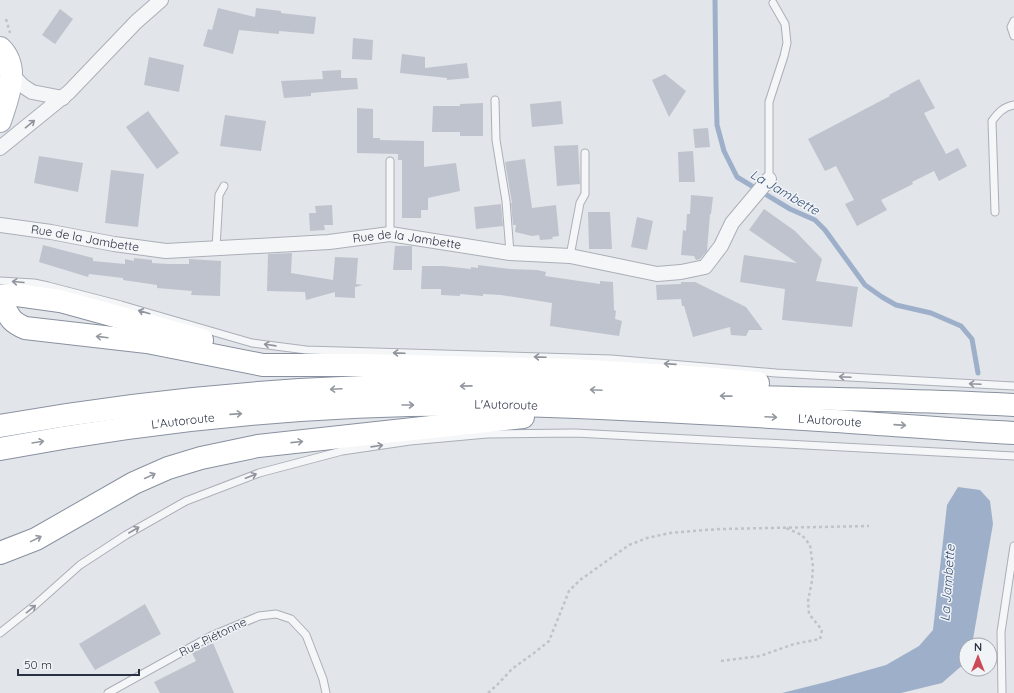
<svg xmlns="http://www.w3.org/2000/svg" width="1014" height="693" viewBox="0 0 1014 693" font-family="Quicksand,sans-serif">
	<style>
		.water { fill: #9eb0c9 }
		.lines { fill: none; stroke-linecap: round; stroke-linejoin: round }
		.stream { stroke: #9eb0c9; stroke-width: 5 }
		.building { fill: #bfc3cd }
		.lane-casing { stroke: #abafb8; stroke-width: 9 }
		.street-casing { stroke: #abafb8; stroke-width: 16 }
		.primary-casing { stroke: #a1a8b5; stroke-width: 24 }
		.highway-casing { stroke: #8991a0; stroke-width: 24 }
		.path { stroke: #c0c3c9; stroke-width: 2.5; stroke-dasharray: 3 3; stroke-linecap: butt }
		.lane { stroke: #f5f6f8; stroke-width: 7 }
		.street { stroke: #f5f6f8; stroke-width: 14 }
		.primary { stroke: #fff; stroke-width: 22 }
		.highway { stroke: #fff; stroke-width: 22 }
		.oneway { stroke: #90949d }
		.oneway2 { stroke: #9498a0 }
		.labels { text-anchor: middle; stroke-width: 3; stroke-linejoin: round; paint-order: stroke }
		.street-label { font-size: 12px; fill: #2a3142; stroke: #f1f4f7 }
		.water-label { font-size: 13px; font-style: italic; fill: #354e75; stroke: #f1f4f7 }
	</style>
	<rect width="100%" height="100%" fill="#e2e5ea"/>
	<!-- water -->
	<path class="water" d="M958,487L980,490L990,501L993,524L972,645H966V662L942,683L901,693H782L826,682L886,665L919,646L933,630L947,505Z"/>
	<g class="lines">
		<!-- stream -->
		<path class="stream" d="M715,0L716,85L717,125L724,151L737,177L790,209L815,220L825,230L865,285L882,297L896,305L931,313L961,326L972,339L978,373"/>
	</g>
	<!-- building -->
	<path class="building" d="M218,8L255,17L256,8L281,11V13L316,17L314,34L279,31V34L239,30L233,54L203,46L208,29L212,30Z
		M60,9L73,19L55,44L42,35Z
		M353,38L373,40L372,60L352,59Z
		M402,54L425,57V68L467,63L469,78L447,80V78L400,73Z
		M149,57L184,65L179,92L144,85Z
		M341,70V78H357L358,89L311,93V96L284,98L281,81L323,79L322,71Z
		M665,74L686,91L669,117L652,80Z
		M919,79L935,108L924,113L946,154L958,148L967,166L939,181L934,171L912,182L913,184L881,200L887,210L857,226L845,204L854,200L836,166L825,171L808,139L890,96L889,95Z
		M561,101L563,124L532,127L530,104Z
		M483,103V136H460V132H432L433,106H460V104Z
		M357,108L373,109V138H380V140L424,141V167L456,163L460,191L428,198V210H421V218H402V160H398V154L357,153Z
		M148,111L179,153L157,169L126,127Z
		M225,115L266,121L261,151L220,146Z
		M708,128L710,147L695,148L693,129Z
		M578,145L580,184L557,186L554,146Z
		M693,151L695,182H679L678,152Z
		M39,156L83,163L78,192L34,183Z
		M525,159L532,208L556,205L559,236L552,237L553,239L540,240L539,235L532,236L515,232L516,225H513L511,203H512L505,162Z
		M111,170L144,174L138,227L105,223Z
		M691,195L713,197L711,214H710L707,251L700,259L696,260L694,256L681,255L683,230L686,231L687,214H690Z
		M501,204L503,226L476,229L474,207Z
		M332,205L333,225H324L325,230L310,231L309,213H316L315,206Z
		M764,209L795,231L822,259L816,281L858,287L852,327L782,320L785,289L740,282L744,255L797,263L749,230Z
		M588,212H610L612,249H589Z
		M637,217L653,221L647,250L631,247Z
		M43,245L93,258V261L125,264V259L134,261V258L152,260V263L168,264H189V259L221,261L220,296L191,295L192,291L157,288V285L123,280V278L89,274L88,277L39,262Z
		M395,246H412V270H393Z
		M292,253L291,273L333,280L335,257L358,258L356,284L363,285L355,287V298L335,297V292L306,300L305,292L267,291L268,254Z
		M478,265L510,269L537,270L546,272L545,276L600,284V281L613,282L614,310L616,311L615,319L622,321L619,336L550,326L552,303L501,295L483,294V296L460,294V296L441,295V289H421L422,266H443L471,269V267L478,268Z
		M681,282H695L746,307L763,330H749L746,336L731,335L730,327L693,337L684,306H682L681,299L657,300L656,285L681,284Z
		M145,604L161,634L95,670L79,644Z
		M213,643L234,693H160L154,682L196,661L192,653Z"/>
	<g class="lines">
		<!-- lane casing -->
		<g class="lane-casing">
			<path id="lane" d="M1014,21L1011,27L1014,36
				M495,100L496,140L506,201L510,253
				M390,161V234
				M769,179V102L784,56L787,43L785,24L773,3
				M995,212L992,121C998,113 1003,107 1014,105
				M216,248L219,195L224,186
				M570,256L580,203L585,194V153
				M0,281L34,283L48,286L121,305L252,343L306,350L611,359L776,373L1014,386
				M0,633L34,606L80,565L126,535L186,501L259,473L342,451L410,441L487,434L575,433L1014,456
				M108,693L211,636L259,616L276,614L291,619L306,635L323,679L326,693
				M1002,693L1001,632L1014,546"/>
		</g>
		<!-- street casing -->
		<g class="street-casing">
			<g id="street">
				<path d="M11,74L23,86L32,92L63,98"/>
				<path d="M0,148L69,92L136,22L161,0"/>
				<path id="s1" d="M0,225L51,232L114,244L166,251L329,242L390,234L510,253L570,256L657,274L681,272L705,267L721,246L732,223L769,179"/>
			</g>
		</g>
		<!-- primary casing -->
		<g class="primary-casing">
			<path id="primary" d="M0,48C21,68 7,99 0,121"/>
		</g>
		<!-- highway casing -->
		<g class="highway-casing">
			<g id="highway">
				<path d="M0,296L17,295L60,301L202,340"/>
				<path d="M3,305C10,318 11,322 25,328L147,342L263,365H363L573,370L703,378L758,383"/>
				<path d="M0,426C167,396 339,383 509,385C566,386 624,392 682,395C793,399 903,399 1014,405"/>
				<path id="s2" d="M0,449C169,417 342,401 514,405C621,408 728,414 835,421C895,425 954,430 1014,433"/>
				<path d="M0,553L36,539L134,483L168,468L201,458L258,446L523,417"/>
			</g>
		</g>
		<!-- path -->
		<path class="path" d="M6,19L10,33
			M721,661L760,656L794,644L820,639L822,630L809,614L808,601L812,581L813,567L810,545L802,535L786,528
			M488,693L497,685L512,669L534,653L549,641L569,591L580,580L629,545L647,538L670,533L692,531L720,529L869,526"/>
		<!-- lane -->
		<use href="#lane" class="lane"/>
		<!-- street -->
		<use href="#street" class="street"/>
		<!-- primary -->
		<use href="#primary" class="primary"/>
		<!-- highway -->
		<use href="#highway" class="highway"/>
	</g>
	<!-- one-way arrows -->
	<defs><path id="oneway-shaft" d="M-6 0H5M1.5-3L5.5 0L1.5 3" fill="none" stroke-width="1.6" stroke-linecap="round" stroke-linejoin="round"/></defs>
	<g class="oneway">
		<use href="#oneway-shaft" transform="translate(30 124) rotate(-39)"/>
		<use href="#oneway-shaft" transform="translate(18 282) rotate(-175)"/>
		<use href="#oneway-shaft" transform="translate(144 312) rotate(-164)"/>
		<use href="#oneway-shaft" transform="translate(270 345) rotate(-172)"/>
		<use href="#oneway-shaft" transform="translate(399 353) rotate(-178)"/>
		<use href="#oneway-shaft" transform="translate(540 357) rotate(-178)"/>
		<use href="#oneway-shaft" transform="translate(670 364) rotate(-176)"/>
		<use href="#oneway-shaft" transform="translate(845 377) rotate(-177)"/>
		<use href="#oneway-shaft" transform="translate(975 384) rotate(-177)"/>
		<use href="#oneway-shaft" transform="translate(377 446) rotate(-8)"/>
		<use href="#oneway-shaft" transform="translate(251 476) rotate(-21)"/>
		<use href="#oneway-shaft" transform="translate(134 530) rotate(-30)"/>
		<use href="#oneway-shaft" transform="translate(31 609) rotate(-39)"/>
	</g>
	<g class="oneway2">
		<use href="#oneway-shaft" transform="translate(102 337) rotate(-173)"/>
		<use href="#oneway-shaft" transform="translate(466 386) rotate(179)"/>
		<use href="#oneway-shaft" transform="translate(336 389) rotate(177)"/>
		<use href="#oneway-shaft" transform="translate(596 390) rotate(-177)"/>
		<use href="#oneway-shaft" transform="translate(726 396) rotate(-179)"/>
		<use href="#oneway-shaft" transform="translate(408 405)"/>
		<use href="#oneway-shaft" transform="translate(236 414) rotate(-4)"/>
		<use href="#oneway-shaft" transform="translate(771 417) rotate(3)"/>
		<use href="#oneway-shaft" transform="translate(900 425) rotate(4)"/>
		<use href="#oneway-shaft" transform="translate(38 442) rotate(-9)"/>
		<use href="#oneway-shaft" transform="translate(297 442) rotate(-6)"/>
		<use href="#oneway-shaft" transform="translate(150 476) rotate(-25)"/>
		<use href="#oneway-shaft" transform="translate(36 539) rotate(-26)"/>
	</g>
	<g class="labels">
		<!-- street labels -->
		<g class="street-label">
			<text dy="4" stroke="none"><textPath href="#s1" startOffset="86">Rue de la Jambette</textPath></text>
			<text dy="4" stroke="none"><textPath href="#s1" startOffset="410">Rue de la Jambette</textPath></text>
			<text dy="4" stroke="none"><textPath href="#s2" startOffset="509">L'Autoroute</textPath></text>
			<text dy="4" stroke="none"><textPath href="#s2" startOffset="185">L'Autoroute</textPath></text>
			<text dy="4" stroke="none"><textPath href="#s2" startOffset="833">L'Autoroute</textPath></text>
			<text transform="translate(213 637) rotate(-26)" y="4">Rue Piétonne</text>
		</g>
		<!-- water labels -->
		<g class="water-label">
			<text transform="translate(785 192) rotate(30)" y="5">La Jambette</text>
			<text transform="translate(947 583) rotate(-86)" y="5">La Jambette</text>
		</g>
	</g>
	<!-- north arrow -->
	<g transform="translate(978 657)"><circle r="19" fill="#f1f4f7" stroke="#a1a6af"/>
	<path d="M0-3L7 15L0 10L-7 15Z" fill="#cc4a57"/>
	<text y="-6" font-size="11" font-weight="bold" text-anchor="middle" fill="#2a3142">N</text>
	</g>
	<!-- scale -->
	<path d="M18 669v6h121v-6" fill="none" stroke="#2a3142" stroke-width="2"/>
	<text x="24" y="669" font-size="12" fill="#2a3142" stroke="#f1f4f7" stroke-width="3" paint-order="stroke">50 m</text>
</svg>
